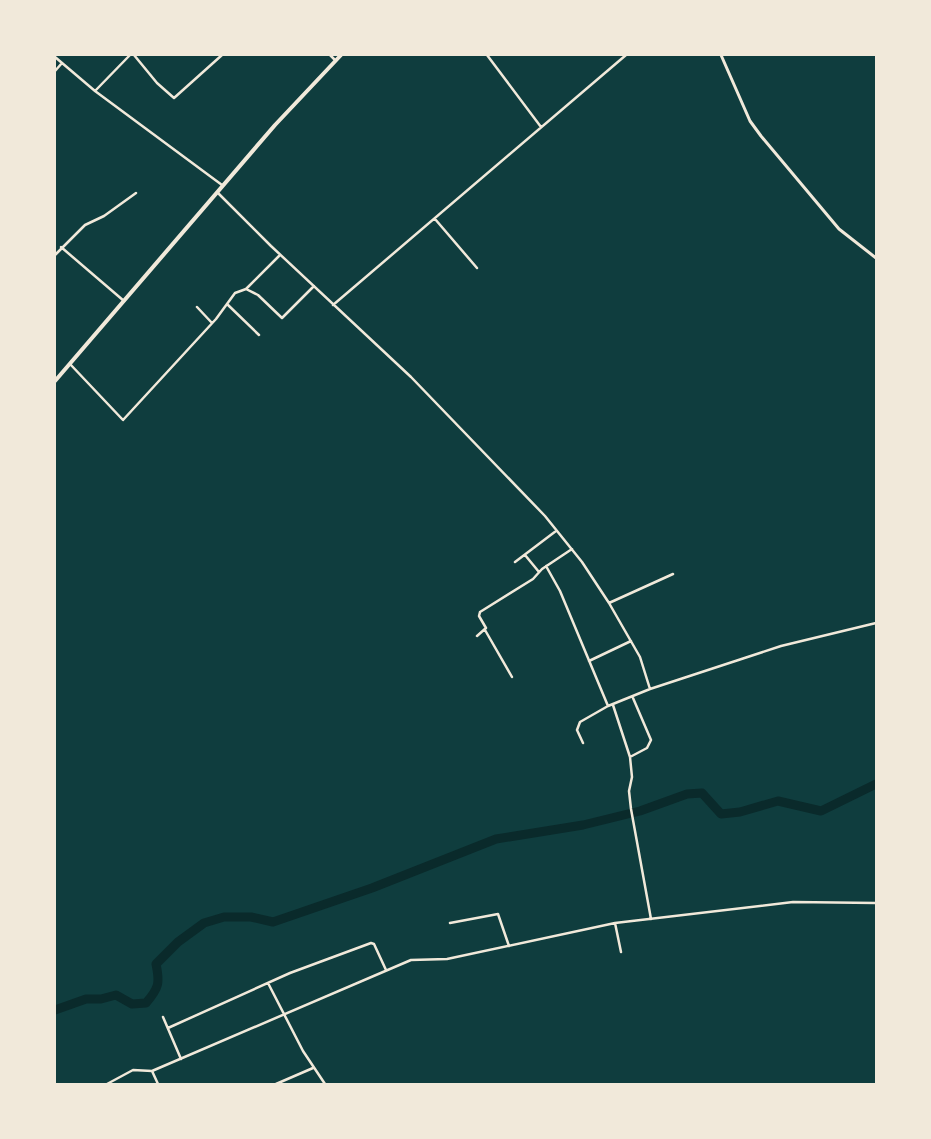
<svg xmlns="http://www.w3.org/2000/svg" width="931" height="1139" viewBox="0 0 931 1139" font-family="Signika,sans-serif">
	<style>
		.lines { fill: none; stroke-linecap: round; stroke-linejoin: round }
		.river { stroke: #0a2a2b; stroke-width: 9 }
		.minor { stroke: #f1e9da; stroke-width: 2.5 }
		.tertiary { stroke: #f1e9da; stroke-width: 3 }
		.primary { stroke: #f1e9da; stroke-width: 4 }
	</style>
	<rect width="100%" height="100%" fill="#0f3d3e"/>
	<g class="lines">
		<!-- river -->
		<path class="river" d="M55,1010L86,999H101L116,995L132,1004L146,1003C159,988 160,983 156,964L178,942L204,923L224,917H251L273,922L372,888L496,839L583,825L640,811L687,794L702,793L721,814L740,812L778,801L821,811L876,784"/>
		<!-- minor -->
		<path class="minor" d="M134,55L157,83L174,98L222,55
			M330,55L335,60
			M487,55L541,127
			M55,57L95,91L222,185
			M55,71L62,63
			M95,91L130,55
			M218,193L271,246L411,377L545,516L582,562L609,603L640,657L650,689L781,646L876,623
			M435,219L477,268
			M61,247L124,301
			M55,255L85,225L104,216L136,193
			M246,289L280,255
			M227,304L259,335
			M333,305L626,55
			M197,307L212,323
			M70,364L123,420L216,319L235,293L246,289L258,295L282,318L314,286
			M525,555L539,572
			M515,562L556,531
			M546,566L560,591L608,706L650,689
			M609,603L673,574
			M485,630L512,677
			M477,636L486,628L479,616L480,612L533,579L542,569L572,549
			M589,661L631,641
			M613,705L630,757L632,777L629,791L631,809L651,919
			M583,743L577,730L580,722L608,706
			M630,757L647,748L651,740L633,698
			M450,923L498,914L509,946
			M615,923L621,952
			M268,983L303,1051L325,1084
			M163,1017L181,1059
			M168,1028L290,973L371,943L374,944L386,970
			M152,1071L158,1084
			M107,1084L133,1070L152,1071L411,960L447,959L615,923L793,902L876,903
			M276,1084L313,1068"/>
		<!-- tertiary -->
		<path class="tertiary" d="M721,55L750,121L761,136L839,229L876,258"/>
		<!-- primary -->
		<path class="primary" d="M55,381L275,125L341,55"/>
	</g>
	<!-- border -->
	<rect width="931" height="1139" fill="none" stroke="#f1e9da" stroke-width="112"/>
</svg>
